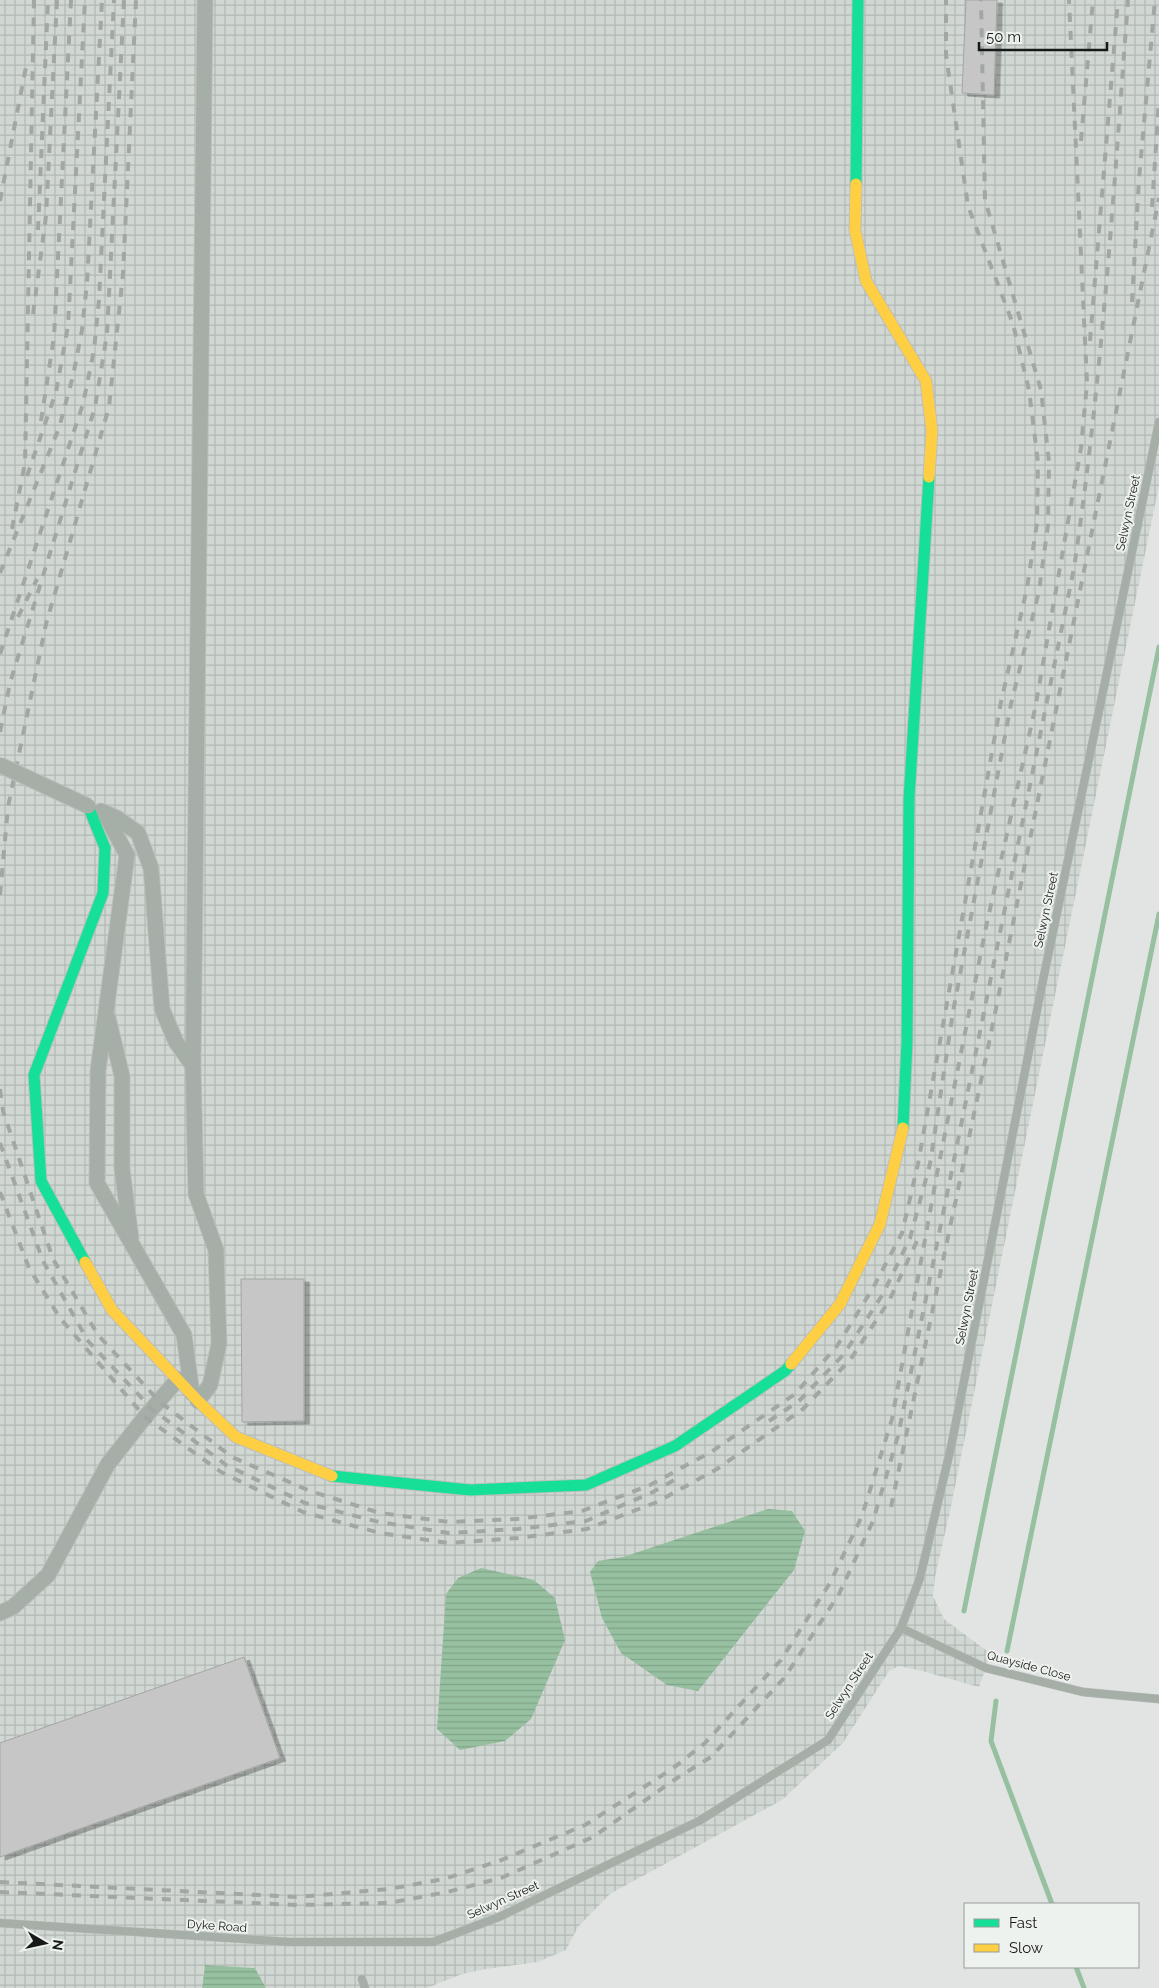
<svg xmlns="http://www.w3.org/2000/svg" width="1159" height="1988" viewBox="0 0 1159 1988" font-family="Raleway,sans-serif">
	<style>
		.industrial { fill: url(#industrial-grid) }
		.water { fill: url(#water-rules) }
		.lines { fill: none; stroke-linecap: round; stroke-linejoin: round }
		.stream { stroke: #96c0a0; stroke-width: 5 }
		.building { fill: #c6c6c7; stroke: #a4a5a5; filter: url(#shadow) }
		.lane-casing { stroke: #bdbfbe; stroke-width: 9 }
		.street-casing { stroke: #bdbfbe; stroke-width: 17 }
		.fast-casing { stroke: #bdbfbe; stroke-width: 13 }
		.slow-casing { stroke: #bdbfbe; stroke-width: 13 }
		.lane { stroke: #a6aea8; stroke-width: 8 }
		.street { stroke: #a6aea8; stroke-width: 15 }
		.fast { stroke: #16e098; stroke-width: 11 }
		.slow { stroke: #ffcf43; stroke-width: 11 }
		.rail { stroke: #a2a7a3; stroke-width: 4; stroke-dasharray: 9 9; stroke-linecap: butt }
		.street-bridge-casing { stroke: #bdbfbe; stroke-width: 17; stroke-linecap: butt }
		.street-bridge { stroke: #a6aea8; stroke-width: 15 }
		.labels { text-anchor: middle; stroke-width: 4; stroke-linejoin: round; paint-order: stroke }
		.street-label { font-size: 12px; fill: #171918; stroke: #eef2ef }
	</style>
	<defs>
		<pattern id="industrial-grid" width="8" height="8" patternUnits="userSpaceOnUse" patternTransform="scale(1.25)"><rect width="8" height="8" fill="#d1d8d3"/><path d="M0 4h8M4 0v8" fill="none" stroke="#b3b9b4"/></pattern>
		<pattern id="water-rules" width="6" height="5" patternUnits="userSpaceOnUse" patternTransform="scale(1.25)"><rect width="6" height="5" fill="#96c0a0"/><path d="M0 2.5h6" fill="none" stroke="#81a489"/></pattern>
		<filter id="shadow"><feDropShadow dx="5.5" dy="3" stdDeviation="0" flood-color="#0004"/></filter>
	</defs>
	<rect width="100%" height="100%" fill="#e2e4e3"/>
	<!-- industrial -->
	<path class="industrial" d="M0,0H1159V485L950,1511L935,1577L933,1596L944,1619L991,1654L979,1687L922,1671L899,1666L889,1671L843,1743L782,1800L610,1894L578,1927L566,1950L538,1962L486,1969L462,1974L427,1988H266L255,1968L205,1965L202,1988H0Z"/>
	<!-- water -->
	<path class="water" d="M768,1509L792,1511L805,1531L794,1570L698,1691L667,1685L621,1653L602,1618L590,1572L598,1561L623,1557Z
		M481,1568L534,1580L555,1598L565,1640L531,1719L505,1741L460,1750L437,1729L446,1594L458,1578Z
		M205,1965L255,1968L266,1988H202Z"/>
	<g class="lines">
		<!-- stream -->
		<path class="stream" d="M964,1611L1159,647
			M1007,1651L1159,914
			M996,1701L991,1741L1052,1904
			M1076,1967L1084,1988"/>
	</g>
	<!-- building -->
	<path class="building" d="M966,0H997L994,95L962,93Z
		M241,1279H304V1421L242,1422Z
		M244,1657L280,1758L0,1857V1743Z"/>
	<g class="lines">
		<!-- lane casing -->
		<g class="lane-casing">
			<path id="lane" d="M901,1628L986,1668L1083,1692L1159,1699
				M0,1923L289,1942H433L499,1917L699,1821L828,1740L901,1628L920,1578L951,1447L1042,985L1159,422
				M362,1979L365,1988"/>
		</g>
		<!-- street casing -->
		<g class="street-casing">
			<path id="street" d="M101,811L117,818L138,833L151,868L162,1009L176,1042L193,1066
				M104,812L127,855L98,1071L97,1183L184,1335L192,1393
				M108,1018L122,1076V1169L131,1238
				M198,1401L210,1385L219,1344L216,1250L196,1194L193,1066L205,0
				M0,1613L13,1607L48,1575L108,1464L145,1417L178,1379"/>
		</g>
		<!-- fast casing -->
		<g class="fast-casing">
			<path id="fast" d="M856,184L858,0
				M903,1128L907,1042L909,799L929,477
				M85,1262L41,1181L34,1075L103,893L105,848L88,806
				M332,1476L470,1490L586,1485L675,1446L785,1371L791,1364"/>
		</g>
		<!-- slow casing -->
		<g class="slow-casing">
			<path id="slow" d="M856,184L855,230L866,281L926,381L932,431L929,477
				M85,1262L112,1310L198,1401L236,1437L332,1476
				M791,1364L840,1304L880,1224L903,1128"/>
		</g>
		<!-- lane -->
		<use href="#lane" class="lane"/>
		<!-- street -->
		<use href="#street" class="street"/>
		<!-- fast -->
		<use href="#fast" class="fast"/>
		<!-- slow -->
		<use href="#slow" class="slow"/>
		<!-- rail -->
		<path class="rail" d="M1081,141L1093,0
			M0,201L26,67
			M1152,207L1159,100
			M38,230L48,0
			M1132,302L1139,179L1155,0
			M33,314L46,216L57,0
			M1090,341L1118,0
			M41,421L54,337L71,0
			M27,476L56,392L68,326L85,0
			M12,529L25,463L34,0
			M0,573L59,428L73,376L82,330L87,283L102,0
			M18,617L37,579
			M0,654L83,404L94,350L99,300L114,0
			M0,732L10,683L95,407L107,334L124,0
			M0,895L8,807L46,624L109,407L123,274L136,0
			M0,1089L3,1111L53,1259L98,1335L160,1402L232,1457L310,1491L380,1513L449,1522L517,1519L582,1511L650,1485L711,1452L795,1394L837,1346L873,1288L902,1233L918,1164L1001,702L1027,588L1037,523L1038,462L1029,390L1013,324L968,206L946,55V0
			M0,1143L43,1261L88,1341L152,1409L226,1465L305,1503L379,1522L449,1533L518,1529L586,1521L653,1492L676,1479
			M0,1192L29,1268L60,1318L145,1417L221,1472L303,1512L380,1533L448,1543L518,1538L587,1529L657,1502L717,1469L803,1409L850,1360L889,1301L917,1241
			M769,1421L799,1401L844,1354L883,1294L910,1238L930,1164L953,1012L1011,704L1039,591L1048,525L1049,462L1041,390L985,200L981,0
			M891,1507L990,1038L1159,198
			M0,1882L298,1897L389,1889L444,1879L499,1861L585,1825L672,1769L705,1743L781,1660L830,1583L862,1516L892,1419L937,1174L986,927L1035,709L1081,448L1087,383L1069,0
			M0,1892L298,1905L389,1903L447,1892L501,1878L593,1837L677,1778L711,1757L785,1677L839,1594L873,1521L898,1436L1074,568C1102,380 1114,189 1128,0"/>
		<!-- street-bridge casing -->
		<g class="street-bridge-casing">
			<path id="street-bridge" d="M0,765L88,806"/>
		</g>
		<!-- street-bridge -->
		<use href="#street-bridge" class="street-bridge"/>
	</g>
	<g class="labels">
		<!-- street labels -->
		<g class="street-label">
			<text transform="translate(1128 513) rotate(-78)" y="4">Selwyn Street</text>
			<text transform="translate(1046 910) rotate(-78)" y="4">Selwyn Street</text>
			<text transform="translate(967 1307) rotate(-79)" y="4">Selwyn Street</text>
			<text transform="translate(1029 1666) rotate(15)" y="4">Quayside Close</text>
			<text transform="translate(849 1686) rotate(-57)" y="4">Selwyn Street</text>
			<text transform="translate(503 1900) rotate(-24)" y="4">Selwyn Street</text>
			<text transform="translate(217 1926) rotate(4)" y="4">Dyke Road</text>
		</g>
	</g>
	<!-- legend -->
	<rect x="964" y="1903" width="175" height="65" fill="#eef2ef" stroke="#989b99"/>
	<rect x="974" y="1919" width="25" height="8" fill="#16e098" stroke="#989b99"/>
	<text x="1009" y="1928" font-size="15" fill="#171918">Fast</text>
	<rect x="974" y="1944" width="25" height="8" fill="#ffcf43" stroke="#989b99"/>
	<text x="1009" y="1953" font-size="15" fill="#171918">Slow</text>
	<!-- north arrow -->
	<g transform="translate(45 1943) rotate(99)" stroke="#eef2ef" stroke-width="4" paint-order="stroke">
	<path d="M0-4L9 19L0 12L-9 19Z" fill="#171918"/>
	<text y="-8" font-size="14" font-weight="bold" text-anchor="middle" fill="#171918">N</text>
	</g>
	<!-- scale -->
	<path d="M979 42v8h128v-8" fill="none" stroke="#171918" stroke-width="2.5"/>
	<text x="986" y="42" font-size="15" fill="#171918" stroke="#eef2ef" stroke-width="4" paint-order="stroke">50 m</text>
</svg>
